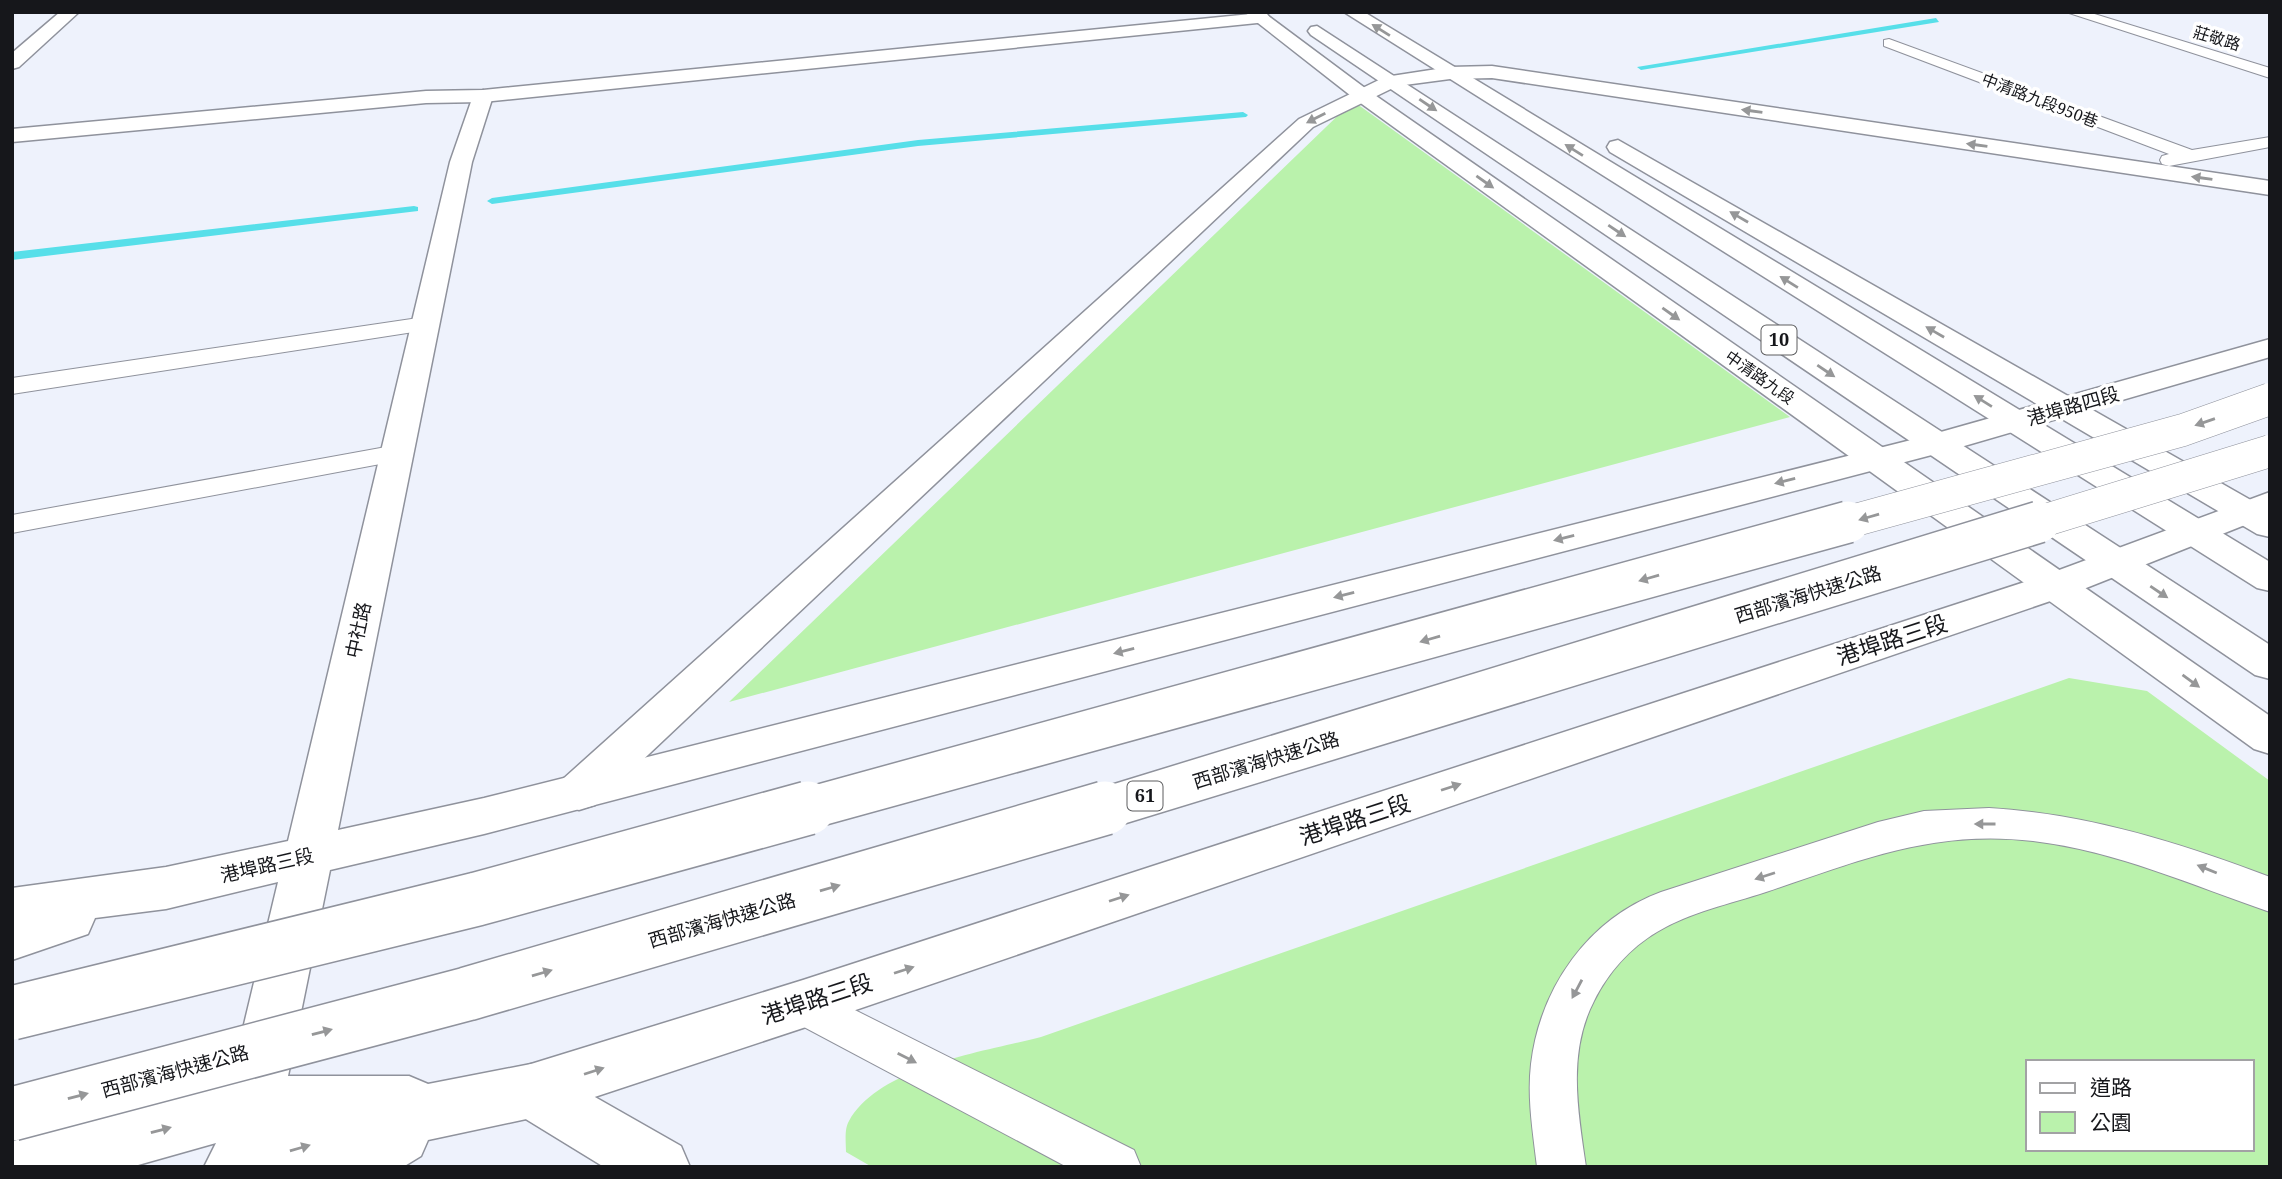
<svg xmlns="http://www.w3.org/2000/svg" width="2282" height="1179" viewBox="0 0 2282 1179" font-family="'Noto Serif','Noto Sans TC',serif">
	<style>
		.green { fill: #baf2ac; fill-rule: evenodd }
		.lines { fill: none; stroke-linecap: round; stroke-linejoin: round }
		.stream { fill: #57dfe9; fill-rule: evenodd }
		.service-casing { stroke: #8f929c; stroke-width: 2 }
		.minor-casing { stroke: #8f929c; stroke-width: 3 }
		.tertiary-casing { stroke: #8f929c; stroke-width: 3 }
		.primary-casing { stroke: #8f929c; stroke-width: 3 }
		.service { fill: #fff; fill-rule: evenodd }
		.minor { fill: #fff; fill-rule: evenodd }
		.tertiary { fill: #fff; fill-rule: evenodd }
		.primary { fill: #fff; fill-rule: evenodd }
		.trunk-bridge-far2-casing { stroke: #8f929c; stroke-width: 33; stroke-linecap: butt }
		.trunk-bridge-far1-casing { stroke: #8f929c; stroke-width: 44; stroke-linecap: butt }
		.trunk-bridge-casing { stroke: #8f929c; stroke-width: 56; stroke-linecap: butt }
		.trunk-bridge-far2 { stroke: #fff; stroke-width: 32 }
		.trunk-bridge-far1 { stroke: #fff; stroke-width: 41 }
		.trunk-bridge { stroke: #fff; stroke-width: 53 }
		.oneway { fill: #969798 }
		.labels { text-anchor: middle; stroke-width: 7; stroke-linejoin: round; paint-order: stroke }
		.far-street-label { font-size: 16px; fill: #16171b; stroke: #fff }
		.shield { fill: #fff; stroke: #5c5d5f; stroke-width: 2 }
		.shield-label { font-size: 18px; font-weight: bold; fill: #16171b }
		.street-label { font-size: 19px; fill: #16171b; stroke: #fff }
		.near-street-label { font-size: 23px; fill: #16171b; stroke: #fff }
	</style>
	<rect width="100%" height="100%" fill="#eef2fc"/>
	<!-- green -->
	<path class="green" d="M1353,101L1790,417L729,702Z
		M2069,678L2147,691L2270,781V1167H872L846,1152C846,1143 844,1129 849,1121C880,1066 984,1052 1041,1037ZM2028,1062H2252V1149H2028Z"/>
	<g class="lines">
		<!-- stream -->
		<path class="stream" d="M1936,18L1939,22L1641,70L1637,67Z
			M1243,112L1248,115L1246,117L918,146L492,204L487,201L492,198L918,140Z
			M414,206L418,207V211L12,260V252Z"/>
		<!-- service casing -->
		<g class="service-casing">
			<path id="service" d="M2066,12H2088L2270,68V78Z
				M1889,39L2192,150L2270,137V147L2169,166L2162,164L2160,160L2162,156L2169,154L1884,46V40Z
				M425,317L433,319L437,324L433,329L12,394V378Z
				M397,445L407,447L411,453L407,459L12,533V515Z
				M1989,808C2087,814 2178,842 2270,877V912C2191,885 2117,851 2033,841C1933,829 1858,861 1766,892C1730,904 1690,912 1657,932C1630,948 1608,973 1594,1001C1567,1053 1578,1112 1586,1167H1537C1533,1133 1527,1098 1531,1064C1540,988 1588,919 1661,892L1878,822L1924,811Z
				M803,984L1134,1150L1141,1167H1067L787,1018L781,1004L787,990Z"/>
		</g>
		<!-- minor casing -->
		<g class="minor-casing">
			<path id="minor" d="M60,12H79L19,67L12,69V53Z
				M1261,13L1267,14L1270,18L1267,22L483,102L426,103L12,142V129L426,91L483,90Z
				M1492,66L2270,181V195L1492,78L1450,79L1397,86L1313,127L595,805L579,810L563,805L556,792L563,779L1299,119L1385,77L1450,67Z
				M531,1064L551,1072L681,1146L690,1167H604L511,1110L502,1091L511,1072Z"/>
		</g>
		<!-- tertiary casing -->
		<g class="tertiary-casing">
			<path id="tertiary" d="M483,90L493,96L472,162L338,830L484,798L1923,437L2270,339V357L1947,451L484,834L330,870L288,1076H409L428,1084L531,1064L803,980L2043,576L2270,492V515L2071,594L803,1028L531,1118L428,1140L421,1156L403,1167H204L216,1143L131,1167H12V1142L24,1137L230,1083L278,882L166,909L95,918L88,934L12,960V888L166,867L288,841L450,162L473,96Z"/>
		</g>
		<!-- primary casing -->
		<g class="primary-casing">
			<path id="primary" d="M1244,12H1263L1369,91L2270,716V754L2254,749L1355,99Z
				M1344,12H1364L2270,562V591L2257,588Z
				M1317,26L2270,645V679L2255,675L1311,35L1308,31L1311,27Z
				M1618,140L2270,511V537L2257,534L1610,152L1607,147L1610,142Z"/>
		</g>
		<!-- service -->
		<use href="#service" class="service"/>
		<!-- minor -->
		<use href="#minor" class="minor"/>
		<!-- tertiary -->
		<use href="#tertiary" class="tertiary"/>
		<!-- primary -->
		<use href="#primary" class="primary"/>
		<!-- trunk-bridge-far2 casing -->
		<g class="trunk-bridge-far2-casing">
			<path id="trunk-bridge-far2" d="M1841,524L2183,430L2270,399
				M2033,524L2270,451"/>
		</g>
		<!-- trunk-bridge-far1 casing -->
		<g class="trunk-bridge-far1-casing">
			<path id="trunk-bridge-far1" d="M802,810L1848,522
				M1099,810L2039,522"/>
		</g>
		<!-- trunk-bridge casing -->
		<g class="trunk-bridge-casing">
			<path id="trunk-bridge" d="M12,1013L477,899L808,808
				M12,1114L467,994L1105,808"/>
		</g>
		<!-- trunk-bridge-far2 -->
		<use href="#trunk-bridge-far2" class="trunk-bridge-far2"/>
		<!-- trunk-bridge-far1 -->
		<use href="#trunk-bridge-far1" class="trunk-bridge-far1"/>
		<!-- trunk-bridge -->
		<use href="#trunk-bridge" class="trunk-bridge"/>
	</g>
	<!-- one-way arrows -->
	<defs><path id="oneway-solid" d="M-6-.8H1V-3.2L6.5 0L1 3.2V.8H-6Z" transform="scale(1.75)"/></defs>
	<g class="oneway">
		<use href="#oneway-solid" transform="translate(1381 30) rotate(-148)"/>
		<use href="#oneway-solid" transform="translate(1428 105) rotate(34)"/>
		<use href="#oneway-solid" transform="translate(1752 111) rotate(-172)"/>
		<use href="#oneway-solid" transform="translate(1316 118) rotate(153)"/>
		<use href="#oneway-solid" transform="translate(1977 145) rotate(-172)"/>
		<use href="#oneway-solid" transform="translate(1574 150) rotate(-148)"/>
		<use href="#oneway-solid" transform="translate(2202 178) rotate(-172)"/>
		<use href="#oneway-solid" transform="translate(1485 182) rotate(35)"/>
		<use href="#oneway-solid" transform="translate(1739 217) rotate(-150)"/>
		<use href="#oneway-solid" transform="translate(1617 231) rotate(34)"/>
		<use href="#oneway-solid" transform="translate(1789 282) rotate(-148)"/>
		<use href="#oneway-solid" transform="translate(1671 314) rotate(35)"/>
		<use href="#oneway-solid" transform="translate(1935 332) rotate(-150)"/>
		<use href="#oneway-solid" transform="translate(1826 371) rotate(34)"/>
		<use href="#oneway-solid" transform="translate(1983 401) rotate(-148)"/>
		<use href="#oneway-solid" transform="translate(2205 422) rotate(161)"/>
		<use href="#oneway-solid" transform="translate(1785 481) rotate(166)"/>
		<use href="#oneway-solid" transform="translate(1869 517) rotate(164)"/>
		<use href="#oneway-solid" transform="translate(1564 538) rotate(166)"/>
		<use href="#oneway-solid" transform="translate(1649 578) rotate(164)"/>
		<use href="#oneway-solid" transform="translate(2159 592) rotate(34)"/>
		<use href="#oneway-solid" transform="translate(1344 595) rotate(166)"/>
		<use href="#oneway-solid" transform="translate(1430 639) rotate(164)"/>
		<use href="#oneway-solid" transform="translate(1124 651) rotate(166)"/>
		<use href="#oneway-solid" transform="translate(2191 681) rotate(36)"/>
		<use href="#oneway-solid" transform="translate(1451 787) rotate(-18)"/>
		<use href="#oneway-solid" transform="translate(1985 824) rotate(-180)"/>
		<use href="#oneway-solid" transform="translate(2207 869) rotate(-158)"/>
		<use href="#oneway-solid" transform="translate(1765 876) rotate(162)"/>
		<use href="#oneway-solid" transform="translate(830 888) rotate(-16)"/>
		<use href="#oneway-solid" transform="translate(1119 898) rotate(-18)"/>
		<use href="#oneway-solid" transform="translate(904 970) rotate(-18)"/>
		<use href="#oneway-solid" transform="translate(542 973) rotate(-16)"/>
		<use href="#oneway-solid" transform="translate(1577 989) rotate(118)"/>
		<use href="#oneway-solid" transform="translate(322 1032) rotate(-15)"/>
		<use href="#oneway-solid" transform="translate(907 1058) rotate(27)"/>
		<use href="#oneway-solid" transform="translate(594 1071) rotate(-18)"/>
		<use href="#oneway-solid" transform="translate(78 1096) rotate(-15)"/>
		<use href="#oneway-solid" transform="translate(161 1130) rotate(-15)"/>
		<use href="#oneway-solid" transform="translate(300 1148) rotate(-16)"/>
	</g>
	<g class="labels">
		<!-- far-street labels -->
		<g class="far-street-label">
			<text transform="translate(2217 38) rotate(17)" y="6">莊敬路</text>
			<text transform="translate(2040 100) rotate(21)" y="6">中清路九段950巷</text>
			<text transform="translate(1760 377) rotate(35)" y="6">中清路九段</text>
		</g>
		<!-- shield labels -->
		<g class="shield">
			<rect x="1761.5" y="325.5" width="35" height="29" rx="5"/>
			<rect x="1127.5" y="781.5" width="35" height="29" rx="5"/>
		</g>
		<g class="shield-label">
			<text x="1779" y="346">10</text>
			<text x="1145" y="802">61</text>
		</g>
		<!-- street labels -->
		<g class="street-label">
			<text transform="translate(2073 406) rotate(-16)" y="7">港埠路四段</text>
			<text transform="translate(1808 594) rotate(-17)" y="7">西部濱海快速公路</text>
			<text transform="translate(358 630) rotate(-78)" y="7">中社路</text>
			<text transform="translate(1266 760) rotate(-17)" y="7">西部濱海快速公路</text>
			<text transform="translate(267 865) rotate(-13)" y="7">港埠路三段</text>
			<text transform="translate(722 920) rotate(-16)" y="7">西部濱海快速公路</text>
			<text transform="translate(175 1071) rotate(-15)" y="7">西部濱海快速公路</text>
		</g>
		<!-- near-street labels -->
		<g class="near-street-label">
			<text transform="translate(1892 640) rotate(-18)" y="8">港埠路三段</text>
			<text transform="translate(1355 820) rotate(-18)" y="8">港埠路三段</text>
			<text transform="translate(817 999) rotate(-18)" y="8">港埠路三段</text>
		</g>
	</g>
	<!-- border -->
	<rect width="2282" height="1179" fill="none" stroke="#16171b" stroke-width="28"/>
	<!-- legend -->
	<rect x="2026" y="1060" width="228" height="91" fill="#ffffff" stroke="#a2a2a4" stroke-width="2"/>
	<rect x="2040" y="1083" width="35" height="10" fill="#ffffff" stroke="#a2a2a4" stroke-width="2"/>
	<text x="2090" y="1095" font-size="21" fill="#16171b">道路</text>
	<rect x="2040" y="1112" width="35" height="21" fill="#baf2ac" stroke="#a2a2a4" stroke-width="2"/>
	<text x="2090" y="1130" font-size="21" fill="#16171b">公園</text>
</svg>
